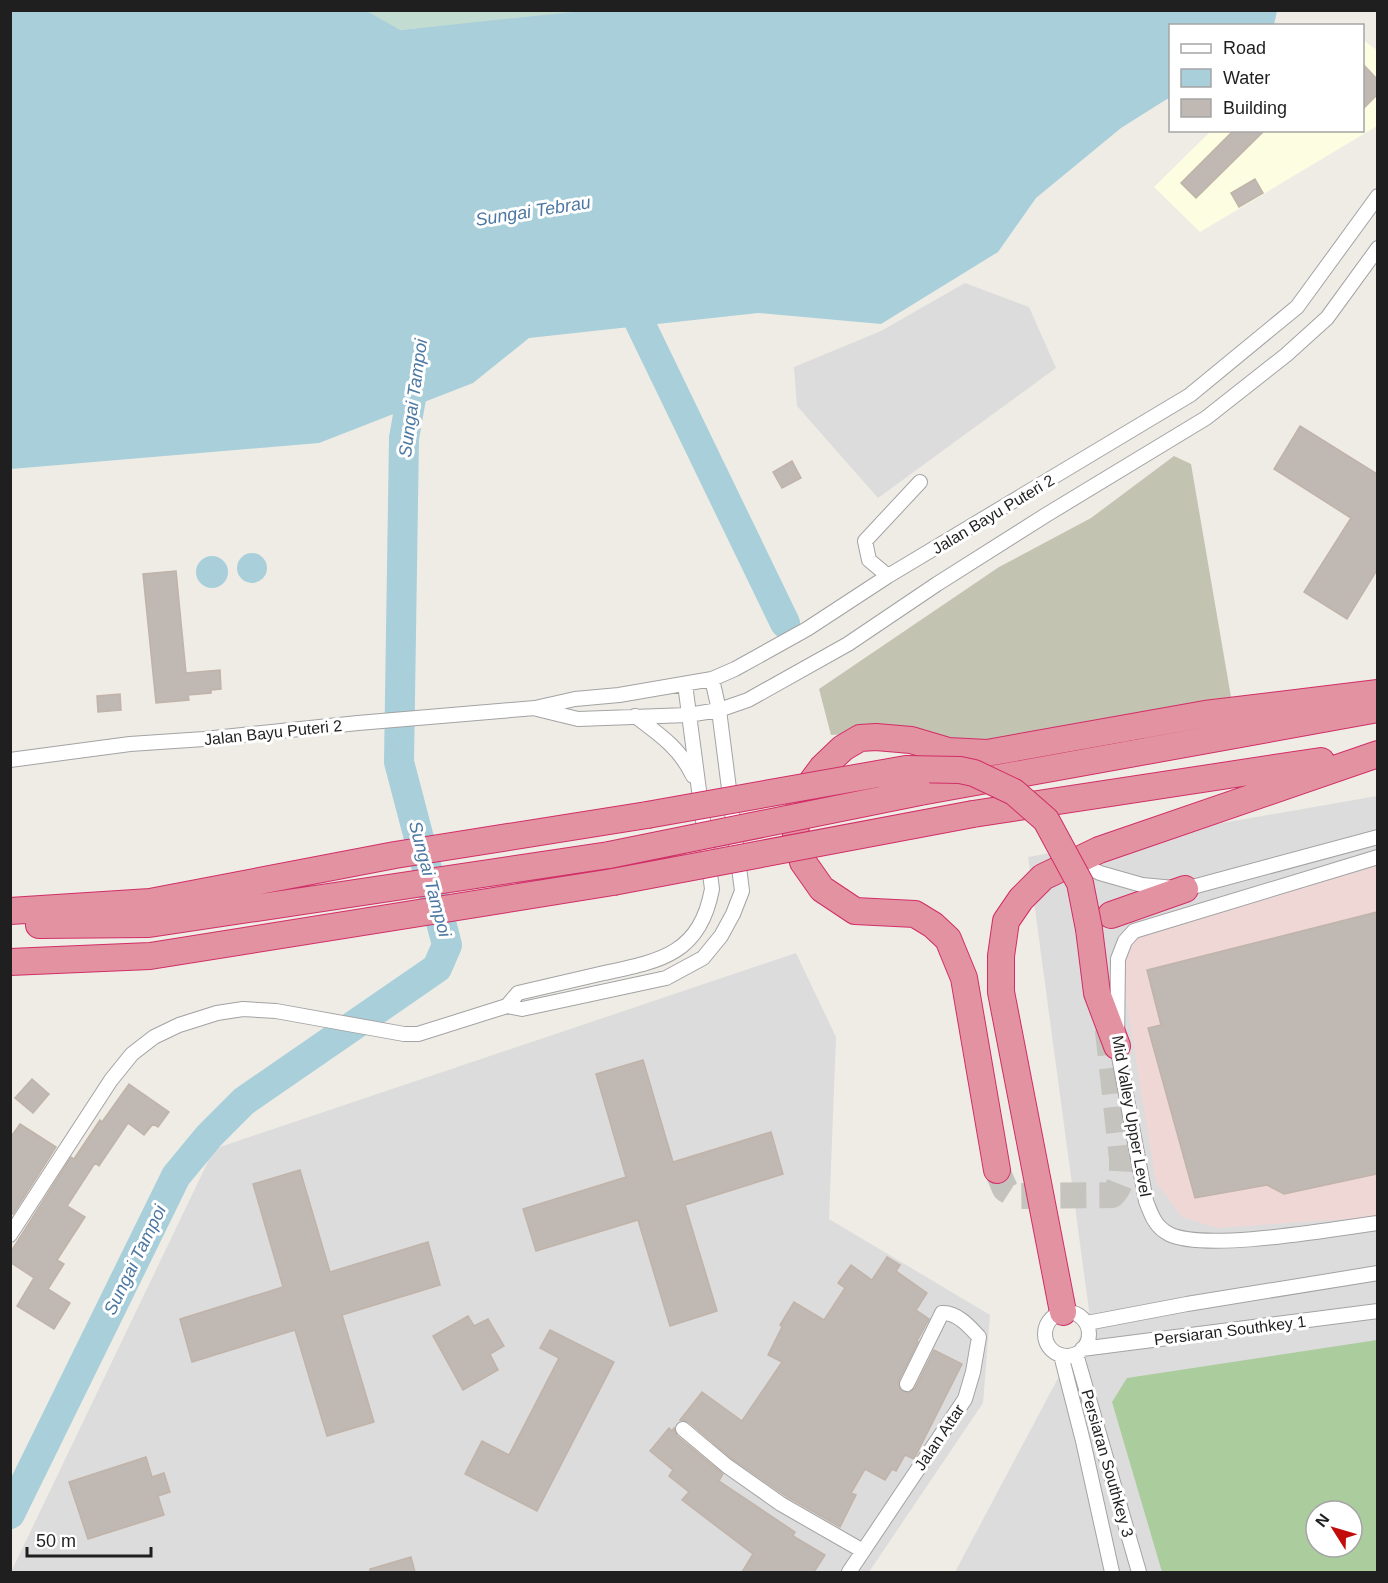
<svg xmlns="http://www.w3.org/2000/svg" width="1388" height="1583" viewBox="0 0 1388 1583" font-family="Arial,sans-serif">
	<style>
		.residential { fill: #dddcdc; fill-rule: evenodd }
		.commercial { fill: #efd7d6 }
		.education { fill: #fdfde1 }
		.construction { fill: #c3c3b2 }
		.forest { fill: #abcc9d; fill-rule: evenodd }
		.wetland { fill: #c3dcd1 }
		.water { fill: #a8cfda }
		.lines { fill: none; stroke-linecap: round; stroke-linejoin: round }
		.river { stroke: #a8cfda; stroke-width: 30 }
		.building { fill: #c0b8b2; stroke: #c0b3a9; stroke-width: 1.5 }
		.motorway-tunnel { stroke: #c5c3be; stroke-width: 26; stroke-dasharray: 26 13; stroke-linecap: butt }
		.minor-casing { stroke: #a3a3a3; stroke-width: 16 }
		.motorway-casing { stroke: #d12e66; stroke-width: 28 }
		.minor { stroke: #fff; stroke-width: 14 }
		.motorway { stroke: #e292a1; stroke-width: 26 }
		.motorway-bridge-casing { stroke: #d12e66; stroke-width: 28; stroke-linecap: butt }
		.motorway-bridge { stroke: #e292a1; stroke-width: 26 }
		.labels { text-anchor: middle; stroke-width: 6; stroke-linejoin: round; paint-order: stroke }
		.street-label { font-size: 16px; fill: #1f1f1f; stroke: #fff }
		.water-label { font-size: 18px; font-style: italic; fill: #4d78a2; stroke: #fff }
	</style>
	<rect width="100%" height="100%" fill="#efece6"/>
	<!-- residential -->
	<path class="residential" d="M965,283L1029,307L1056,368L878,498L797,406L794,367L881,331Z
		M1377,796V1572H955L1090,1318L1028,857ZM1316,1511H1352V1547H1316Z
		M796,953L836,1037L829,1219L990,1315L983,1403L869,1572H11L214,1149Z"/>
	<!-- commercial -->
	<path class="commercial" d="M1377,866V1217L1217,1228L1182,1217L1156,1182L1125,993L1124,962L1130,945L1136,937Z"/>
	<!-- education -->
	<path class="education" d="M1363,40L1377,50V126L1200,232L1154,187L1211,131L1362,130Z"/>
	<!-- construction -->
	<path class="construction" d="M1174,456L1191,464L1231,697L992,746L898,731L831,735L819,689L999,567L1091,518Z"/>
	<!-- forest -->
	<path class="forest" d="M1377,1340V1572H1162L1112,1402L1127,1378ZM1316,1511H1352V1547H1316Z"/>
	<!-- wetland -->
	<path class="wetland" d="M365,11H593L399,30Z"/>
	<!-- water -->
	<path class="water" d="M365,10L400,30L593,10L1277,11L1274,25L1170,26V99H1167L1121,128L1036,198L998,252L881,324L758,313L529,338L473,383L319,443L11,469V11Z
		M237 568a15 15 0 1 1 30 0a15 15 0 1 1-30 0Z
		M196 572a16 16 0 1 1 32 0a16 16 0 1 1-32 0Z"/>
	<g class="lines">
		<!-- river -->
		<path class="river" d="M623,288L785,623
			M10,1514L176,1176L209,1136L244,1101L437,968L447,945L399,762L404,438L416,370"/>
	</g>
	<!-- building -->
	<path class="building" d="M1362,63L1377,79V95L1362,110Z
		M1234,130H1265L1196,198L1181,183Z
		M1255,179L1263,193L1239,207L1231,193Z
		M1300,426L1377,474V570L1347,619L1304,592L1351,518L1274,469Z
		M792,461L801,478L782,488L773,472Z
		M176,571L186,673L220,670L221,689L211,690V693L188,695L189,700L156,703L143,574Z
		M120,694L121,710L98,712L97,696Z
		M1377,912V1174L1284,1194L1267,1185L1195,1198L1148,1028L1161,1025L1147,970Z
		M643,1060L673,1162L771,1132L783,1174L685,1205L717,1311L670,1326L638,1220L536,1251L523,1209L626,1177L596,1074Z
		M32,1079L49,1094L33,1113L15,1098Z
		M129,1084L169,1112L158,1127L153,1124L144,1135L128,1123L99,1166L95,1163L67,1206L85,1217L57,1260L64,1264L48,1289L70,1303L54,1329L17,1306L34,1278L10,1262V1253L71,1157L74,1159L100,1120L102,1122Z
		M20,1124L56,1147L13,1214L10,1213V1138Z
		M300,1170L330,1272L428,1242L440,1285L342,1315L374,1422L327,1436L295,1330L192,1362L180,1319L283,1287L253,1184Z
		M887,1257L900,1265L896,1271L927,1293L916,1310L929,1319L917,1341L918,1342L899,1380L900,1389L908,1393L915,1388L934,1350L962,1364L914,1459L905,1455L896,1471L892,1469L885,1480L865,1469L851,1493L856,1495L840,1527L786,1496L732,1459L689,1422L680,1420L702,1392L742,1421L782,1362L768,1355L782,1327L780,1325L794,1302L824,1320L845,1288L838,1283L851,1265L872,1280Z
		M468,1316L474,1326L488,1319L504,1346L490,1354L498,1370L463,1390L433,1336Z
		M550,1330L614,1362L537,1511L465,1474L482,1441L509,1455L559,1358L540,1348Z
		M669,1428L672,1431L674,1428L677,1436L723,1474L719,1481L795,1532L793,1536L825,1555L814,1572H742L753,1554L682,1500L689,1492L669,1476L673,1470L650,1451Z
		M146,1457L152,1477L164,1473L170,1492L158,1496L164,1515L88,1539L69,1482Z
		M411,1557L415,1572H370V1569Z"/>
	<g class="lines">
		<!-- motorway-tunnel -->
		<path class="motorway-tunnel" d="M997,1170L1005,1189L1016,1196L1112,1195C1123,1184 1122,1173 1122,1159L1107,1022"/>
		<!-- minor casing -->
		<g class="minor-casing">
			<path id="minor" d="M888,576L869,560L865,541L920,482
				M537,709L578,719L688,715L719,710L748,700L848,644L937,584L1046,515L1206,418L1286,355L1327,318L1378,248
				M635,716C659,734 680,748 693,776
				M10,760L130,744L204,739L358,723L535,708L575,699L619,695L712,679L735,669L807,629L888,576L1190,395L1297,307L1378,196
				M1378,857L1134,931L1125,941L1118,959L1117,1046L1146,1201C1151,1214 1155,1227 1169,1234C1205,1252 1333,1229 1378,1223
				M1076,861L1100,873L1142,885L1185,889L1378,837
				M507,1006L518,993C547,986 575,980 604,973C661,961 700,954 712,889L685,684
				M10,1235L111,1080L132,1054L154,1037L179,1025L217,1013L243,1009L276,1011L404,1034H418L507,1006L522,1009L666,978L703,958L721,936L733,914L742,891L719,710L712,679
				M1045 1334a22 22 0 1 1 44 0a22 22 0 1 1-44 0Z
				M1087,1323L1187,1304L1378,1273
				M1082,1349L1378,1311
				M1076,1354L1139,1572
				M1061,1355L1083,1441L1112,1572
				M683,1429L727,1466L781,1504L863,1551
				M849,1572L965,1399L973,1372L979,1337C970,1327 957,1312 942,1313L907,1384"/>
		</g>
		<!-- motorway casing -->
		<g class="motorway-casing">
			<path id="motorway" d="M920,792L1378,709
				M973,814L1321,761
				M10,911L150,902L395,855L647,815
				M1111,915L1185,889
				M39,925L149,924L609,855
				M1089,929L1097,993L1117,1046
				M10,962L150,956L613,882
				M997,1170L964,978L948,939L933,925L915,914L855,911L822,889L803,862L795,829L802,795L822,768L843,748L860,738L876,737L911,740L948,751L987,753L1205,714L1378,693
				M1063,1312L1001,992V956L1006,921L1021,899L1043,877L1099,850L1378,754"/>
		</g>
		<!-- minor -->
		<use href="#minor" class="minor"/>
		<!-- motorway -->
		<use href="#motorway" class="motorway"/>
		<!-- motorway-bridge casing -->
		<g class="motorway-bridge-casing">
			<path id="motorway-bridge" d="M647,815L906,769L960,770L974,773L1014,792L1046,820L1080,883L1089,929
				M609,855L920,792
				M613,882L973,814"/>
		</g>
		<!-- motorway-bridge -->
		<use href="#motorway-bridge" class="motorway-bridge"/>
	</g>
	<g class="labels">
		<!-- street labels -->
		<g class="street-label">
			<text transform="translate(993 514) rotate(-31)" y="6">Jalan Bayu Puteri 2</text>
			<text transform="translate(273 732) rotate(-6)" y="6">Jalan Bayu Puteri 2</text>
			<text transform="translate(1132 1116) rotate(80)" y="6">Mid Valley Upper Level</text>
			<text transform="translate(1230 1330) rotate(-7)" y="6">Persiaran Southkey 1</text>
			<text transform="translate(939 1437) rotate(-56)" y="6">Jalan Attar</text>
			<text transform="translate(1108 1463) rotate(74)" y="6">Persiaran Southkey 3</text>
		</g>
		<!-- water labels -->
		<g class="water-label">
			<text transform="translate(533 211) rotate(-9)" y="6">Sungai Tebrau</text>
			<text transform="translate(413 398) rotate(-82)" y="6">Sungai Tampoi</text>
			<text transform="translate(430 879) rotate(75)" y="6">Sungai Tampoi</text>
			<text transform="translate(135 1260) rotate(-64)" y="6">Sungai Tampoi</text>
		</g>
	</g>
	<!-- border -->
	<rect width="1388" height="1583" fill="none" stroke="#1f1f1f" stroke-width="24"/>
	<!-- legend -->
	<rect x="1169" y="24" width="195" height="108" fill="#ffffff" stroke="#a5a5a5" stroke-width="1.5"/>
	<rect x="1181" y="44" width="30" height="9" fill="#ffffff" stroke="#a5a5a5" stroke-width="1.5"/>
	<text x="1223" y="54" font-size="18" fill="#1f1f1f">Road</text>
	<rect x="1181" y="69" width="30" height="18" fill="#a8cfda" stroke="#a5a5a5" stroke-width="1.5"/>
	<text x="1223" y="84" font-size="18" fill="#1f1f1f">Water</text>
	<rect x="1181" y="99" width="30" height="18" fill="#c0b8b2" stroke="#a5a5a5" stroke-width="1.5"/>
	<text x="1223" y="114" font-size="18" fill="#1f1f1f">Building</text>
	<!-- north arrow -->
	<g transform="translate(1334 1529) rotate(307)"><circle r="28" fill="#ffffff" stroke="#a5a5a5" stroke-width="1.5"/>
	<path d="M0-4.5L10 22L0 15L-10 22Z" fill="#c30b0b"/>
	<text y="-9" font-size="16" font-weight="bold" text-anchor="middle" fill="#1f1f1f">N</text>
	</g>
	<!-- scale -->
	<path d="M27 1547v9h124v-9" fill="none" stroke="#1f1f1f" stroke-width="3"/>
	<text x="36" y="1547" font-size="18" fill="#1f1f1f" stroke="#ffffff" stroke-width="4.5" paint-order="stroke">50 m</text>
</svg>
